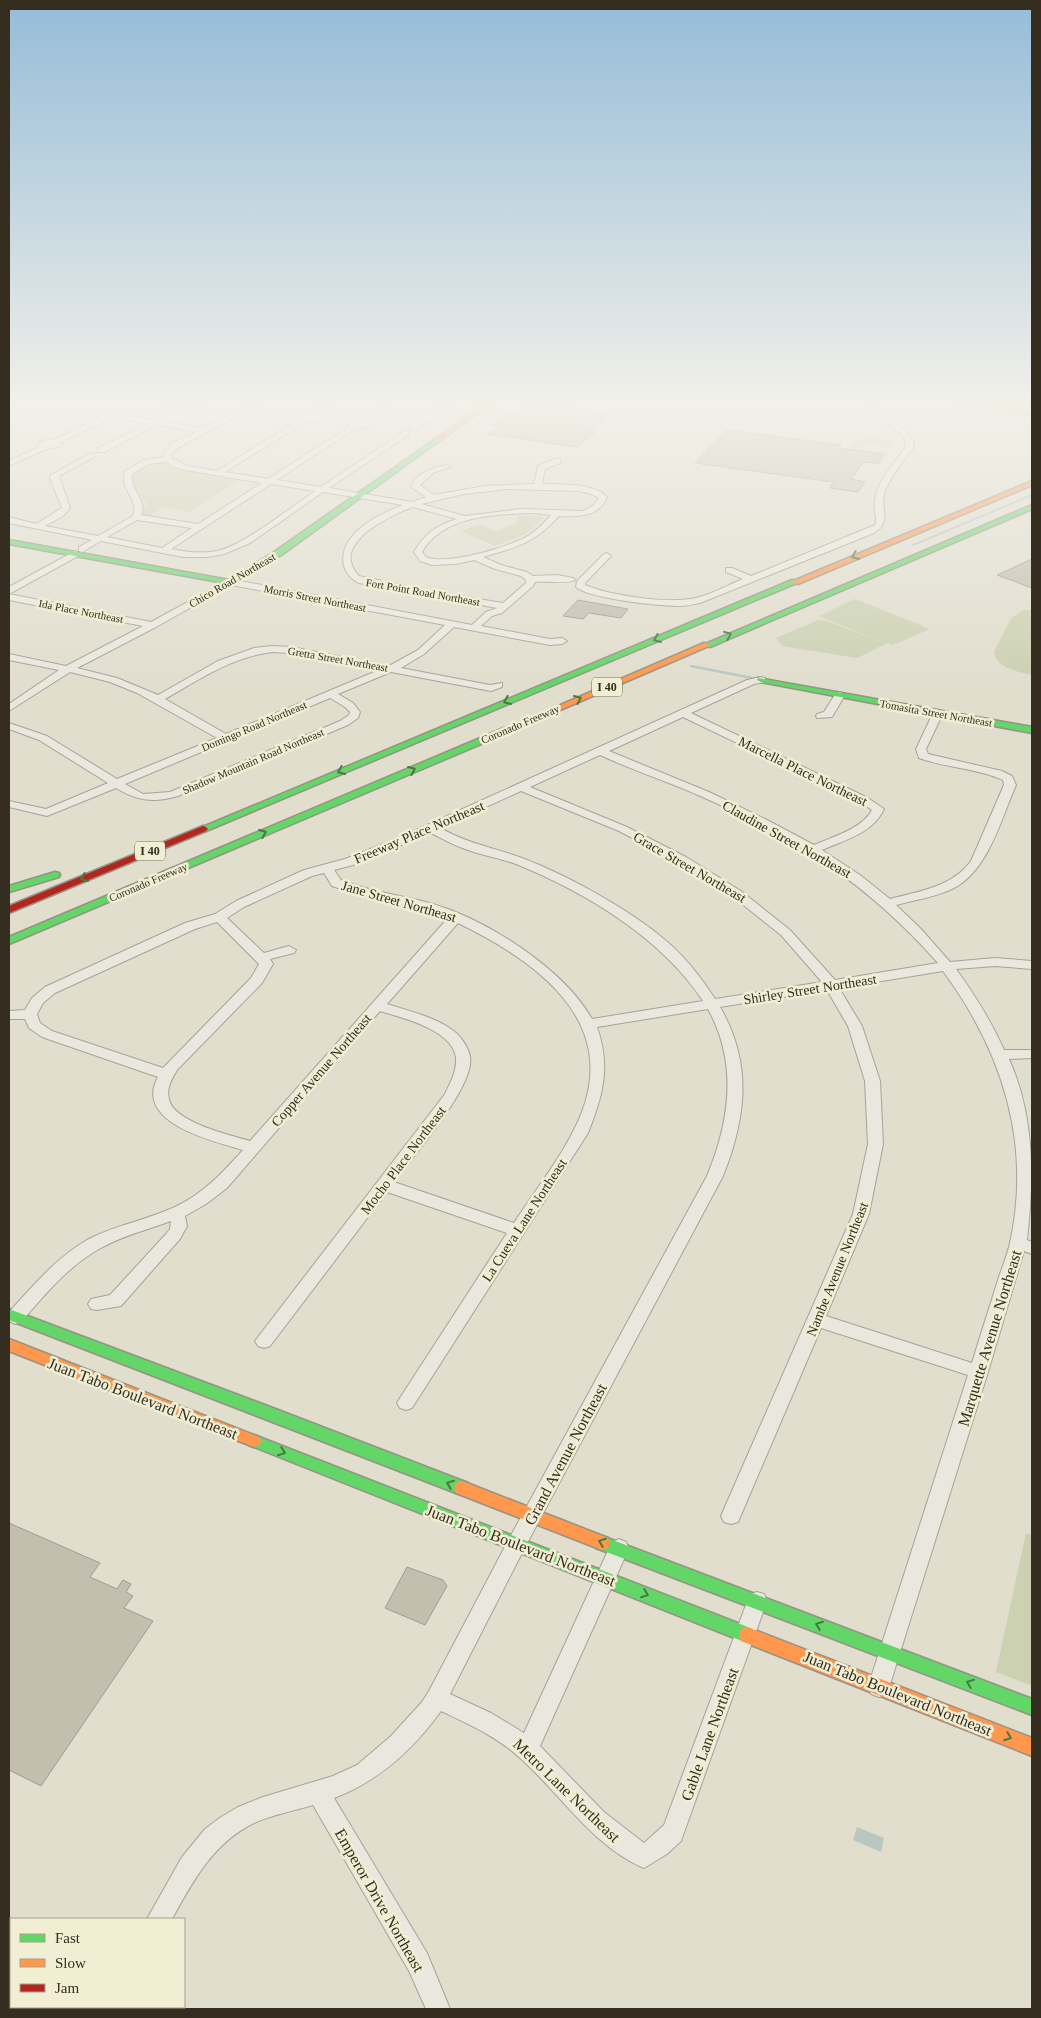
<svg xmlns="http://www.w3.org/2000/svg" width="1041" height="2018" viewBox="0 0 1041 2018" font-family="Georgia,serif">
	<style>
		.green { fill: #ccd1b2 }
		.water { fill: #b8c7c0 }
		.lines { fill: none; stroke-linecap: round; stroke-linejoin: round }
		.stream-far1 { stroke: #b8c7c0; stroke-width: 2 }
		.stream { stroke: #b8c7c0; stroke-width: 2.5 }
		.building { fill: #c4beaf; stroke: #a19b8e }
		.street-casing { stroke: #a6a396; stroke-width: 2 }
		.fast-casing { stroke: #969286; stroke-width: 3 }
		.slow-casing { stroke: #969286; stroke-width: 3 }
		.jam-casing { stroke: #969286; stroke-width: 3 }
		.street { fill: #eae8de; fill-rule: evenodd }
		.fast { fill: #63d668; fill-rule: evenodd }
		.slow { fill: #ff974d; fill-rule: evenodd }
		.jam { fill: #b3261e; fill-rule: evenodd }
		.oneway { stroke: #497940 }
		.labels { text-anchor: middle; stroke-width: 5; stroke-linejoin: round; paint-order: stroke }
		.far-street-label { font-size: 11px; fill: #342d20; stroke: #f1eed4 }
		.shield { fill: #f1eed4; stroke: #6d6756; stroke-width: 1 }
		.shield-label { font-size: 12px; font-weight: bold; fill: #342d20 }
		.street-label { font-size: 14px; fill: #342d20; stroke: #f1eed4 }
		.near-street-label { font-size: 16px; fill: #342d20; stroke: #f1eed4 }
	</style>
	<rect width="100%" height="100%" fill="#e1dece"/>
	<!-- green -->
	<path class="green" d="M874,438L895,441L890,447L866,444L861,451L850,449L857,441Z
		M162,461L179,470L240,480L189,512L164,507L150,516L142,515L146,503C142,497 134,490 132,483C128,468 152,462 162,461Z
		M517,516H542L544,518L526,534L495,546L461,531L480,524L496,531L517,523Z
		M855,599L930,629L893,645L887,643L857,658L782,646L776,638L818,620L827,621L885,643L819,616Z
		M1024,610H1032V675C1019,672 996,668 994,652L1011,618Z
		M1032,1532V1686L996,1672L1026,1533L1031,1535Z"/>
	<!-- water -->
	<path class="water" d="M857,1827L884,1838L881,1852L853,1840Z"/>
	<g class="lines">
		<!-- stream-far1 -->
		<path class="stream-far1" d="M913,545L1032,495"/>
		<!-- stream -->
		<path class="stream" d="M691,666L757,679"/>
	</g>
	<!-- building -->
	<path class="building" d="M529,404L596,411L594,412L609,414L588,431L595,432L577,447L488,434L499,426L492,425L508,413L515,414Z
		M727,430L841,445L839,448L884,454L878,464L864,462L851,479L865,482L858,492L830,488L833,482L695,463Z
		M1032,559V588L997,575Z
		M578,600L628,609L621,618L589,613L583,619L563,616Z
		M9,1523L100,1563L90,1577L117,1589L123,1580L131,1584L126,1592L133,1596L124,1608L153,1621L41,1786L9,1770Z
		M407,1567L443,1580L447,1586L425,1625L385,1608Z"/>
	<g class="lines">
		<!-- street casing -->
		<g class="street-casing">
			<path id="street" d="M152,402H166L234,413L255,402H263L176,449L172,453V458L187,466L217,471L300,419L297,417L298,415C310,411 328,402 339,402L320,413L324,415V419L311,422L307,421L225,472L268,479L350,426L346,424L348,420L363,418L389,402H396L370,420L372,426L360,429L356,428L277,480L321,487L405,431H408V435L329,488L412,502L426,497L411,487C418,472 432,468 447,465L451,467L433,473L420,485L434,495L485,486L534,484L538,466L554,459H560V463L545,469L542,484C562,485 592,482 607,497C600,517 577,517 559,516C535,543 517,547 483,557L501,565L527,572L533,576L557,575L573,578L575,580C569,584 544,581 535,582L533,586L502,613L492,616L481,626L550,639L562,638L567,641L562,644L550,645L454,627L424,654L401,668L490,685L502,683V687L491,691L391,672L338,694L353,703L360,712L358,718L348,725L178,796C154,803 137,801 116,788L47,816L9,807V801L46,809L108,783L39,740L9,729V723L47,736L117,779L217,738L137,693L110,682L70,672L9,711V704L59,670L9,660V654L66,666L143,626L9,600V594L151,622L230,579L472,625L486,612L497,608L359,583C352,580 346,573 344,566C337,534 379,514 403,505L323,492L250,543L224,554L208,557H183L101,541L82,552L79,551V547L92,540L9,523V517L36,524L62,508L50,478L51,475L91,453H94V457L59,476L70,508L63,516L45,526L98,536L133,516C140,499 118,488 125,471L144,460L164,457C164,443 186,437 197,432L157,425L104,452H98V448L149,424L112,417L61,442L62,446L46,449L9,466V461L38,447L39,442L50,439L54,440L103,416L89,414V410L203,428L228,416ZM361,422L364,423H355ZM167,462L174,467L186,470L262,483L198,524L141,515C148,500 129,490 132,474L149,464ZM271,484L315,491C290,508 244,545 217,551C201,554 186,552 171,549ZM507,489L578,491L589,493L599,498L593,506L583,511L521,509L465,516L421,504L464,494ZM413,507L457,519C437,525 424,534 414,552L420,561L432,565L456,564L474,560L495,569L521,576L526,580V583L503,603L429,591L359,576C328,544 391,515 413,507ZM534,513L551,515C544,523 536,531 528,536C508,547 447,566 426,557L422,552C443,515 496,514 534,513ZM137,520L192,528L162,548L107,537ZM231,585L445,625L418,650L389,666L291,647L272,646L254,648L218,661L158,695L117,678L77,668L156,627ZM272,652L291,653L379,670L226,734L165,699C200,679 232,657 272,652ZM330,698L345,707L350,712L349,715L340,721L170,792L143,794L125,784Z
				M448,402H456L416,430H410V426Z
				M873,402H880L878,405V411L906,430L914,443L913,448C903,462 891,475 885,491C879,509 893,521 874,533L700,603C694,604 687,606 680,606C661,606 590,599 576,587L577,581L604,554L607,553L611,556L585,583V585C611,596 670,604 696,598C712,594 728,585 743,579L726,572V568H732L751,576L875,525C878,517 873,509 875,501C877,481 894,464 905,448L906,443L900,433L872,414L870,405Z
				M75,551L79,554L78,556L9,594V587Z
				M761,677L765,678V682L754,684L691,713L868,798L884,809C873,833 845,840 822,850L860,875L890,899C920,891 952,887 971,861L1004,785L1003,780C976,768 946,768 919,758L916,749L934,711L938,710L943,713L926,749L928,754L1002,771L1012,776L1016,785C1001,819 988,872 952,889C935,897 915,900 896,905L921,929L950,962L995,958L1032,961V969L995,966L956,969C975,995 991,1021 1004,1050H1032V1058L1009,1059C1035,1117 1034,1179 1027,1240L1032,1242V1254L1024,1251L988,1372L887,1694L879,1697L871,1694L868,1687L968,1375L821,1328L738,1522L731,1524L724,1522L721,1516L853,1214L868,1144L865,1081L848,1026L827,990L720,1007C753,1064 746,1118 723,1176L523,1551L450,1694L491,1713L524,1733L612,1542L619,1539L626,1542L629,1548L540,1746L604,1812L644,1843L664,1825L750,1594L757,1592L764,1594L767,1601L681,1841L667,1854L644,1868C592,1846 560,1793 519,1757C496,1736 468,1724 441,1711C413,1750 379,1781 334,1798L427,1953L450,2009H426L409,1971L313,1805C293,1811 272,1815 254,1823C213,1843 193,1881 172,1919H147L182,1857L205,1829L221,1817L238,1807L263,1797L333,1776L357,1765L391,1736L422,1702L429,1691L509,1539L707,1176C730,1121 738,1063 708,1009L597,1027C611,1067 603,1095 588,1133L412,1408L406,1410L400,1408L397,1403L400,1398L507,1233L387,1192L270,1346L264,1348L258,1346L255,1341L445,1094C450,1083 457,1071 456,1058C453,1030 403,1018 380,1011L227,1188L206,1204L185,1216L187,1226L180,1239L121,1306L97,1310L91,1309L88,1304L91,1299L110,1295L166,1234L170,1229L171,1221C147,1230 121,1236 99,1249C67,1267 45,1295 21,1322L15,1324L9,1321V1312C33,1286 56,1258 87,1240C115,1225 148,1220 177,1206C204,1193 223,1172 243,1150C213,1141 133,1123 158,1077L42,1037L29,1028L25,1019H9V1011L25,1010L32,998L45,987L185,923L215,914L236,901L304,870L345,859L403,836L747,680ZM683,717L860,802L872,810C862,829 832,837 814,845L767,820L709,792L609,751ZM600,755C632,770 666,781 698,795C796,838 867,883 938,963L835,980L790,930L741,891L686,857L627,827L530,787ZM521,791L619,831L678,862L732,896L781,935L822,982L715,999C703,980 689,962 672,946C635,912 569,876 522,858C492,847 469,844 440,828ZM431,833C443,839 455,846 468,850C484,856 500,858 516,864C585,892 662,938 703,1001L592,1019C563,968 486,919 430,903C400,895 370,892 341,880L334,870L353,865ZM324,873L332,886L344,890L421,909L448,918L250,1141C230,1135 173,1122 169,1099C166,1088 172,1079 177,1070L262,983L273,964L270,959L294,953L296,950L289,946L264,953L227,918L244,907L312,876ZM217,922L259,964L251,978L163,1068L52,1031L40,1023L37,1014L43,1003L55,993L195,929ZM458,923C528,957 613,1013 585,1103C573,1143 537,1187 514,1223L394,1182C412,1157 475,1087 470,1057C468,1046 460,1035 451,1029C432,1016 408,1011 387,1004ZM943,971C1002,1051 1032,1143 1010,1243C1007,1256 1001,1270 997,1283C989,1309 980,1336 972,1363L826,1316L869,1214L883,1144L880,1081L862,1026L839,988Z
				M840,692L845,695L832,717L817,718L816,716L817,714L824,712L836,693Z
				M9,1973L11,1974V1998L9,1997Z
				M38,2007H65L66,2009H39Z
				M95,2007H120L119,2009H94Z"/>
		</g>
		<!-- fast casing -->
		<g class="fast-casing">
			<path id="fast" d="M944,402H959L1032,409V413Z
				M434,440L439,441L280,556L230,584L9,544V540L229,580L274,552Z
				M1032,505V509L710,647L703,645Z
				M792,580L799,582L206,831H200L198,829Z
				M758,678L1032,727V733L761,682L757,680Z
				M504,728L507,729V733L9,944V937Z
				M55,872L59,873L60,875L59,877L9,892V886Z
				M9,1309L265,1405L468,1483L470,1488L468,1493L462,1495L456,1493L9,1320Z
				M254,1435L753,1629L755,1635L753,1641L747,1643L249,1445L246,1441L249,1437Z
				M602,1536L1032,1699V1715L596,1548L594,1543L596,1538Z"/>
		</g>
		<!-- slow casing -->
		<g class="slow-casing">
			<path id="slow" d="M492,402H499L474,416L438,442L433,441L470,414Z
				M978,403L1032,411V415L976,406Z
				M1032,481V485L798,584L791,582Z
				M704,643L711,645L507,733H501L500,731Z
				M9,1339L259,1437L262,1441L259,1445L254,1447L249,1445L9,1351Z
				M462,1481L608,1538L610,1543L608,1548L602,1550L456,1493L454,1488L456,1483Z
				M747,1627L1032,1738V1756L741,1641L739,1635L741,1629Z"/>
		</g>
		<!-- jam casing -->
		<g class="jam-casing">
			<path id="jam" d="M203,826L206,827L208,829L206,831L9,913V906Z"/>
		</g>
		<!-- street -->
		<use href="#street" class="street"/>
		<!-- fast -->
		<use href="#fast" class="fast"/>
		<!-- slow -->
		<use href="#slow" class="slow"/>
		<!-- jam -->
		<use href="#jam" class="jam"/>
	</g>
	<!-- one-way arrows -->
	<defs><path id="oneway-chevron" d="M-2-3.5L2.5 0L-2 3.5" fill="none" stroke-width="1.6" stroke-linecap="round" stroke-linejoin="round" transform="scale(1.25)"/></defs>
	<g class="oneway">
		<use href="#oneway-chevron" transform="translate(855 556) rotate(157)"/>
		<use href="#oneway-chevron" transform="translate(728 635) rotate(-22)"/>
		<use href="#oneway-chevron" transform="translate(657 639) rotate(157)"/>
		<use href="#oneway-chevron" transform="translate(578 699) rotate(-23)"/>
		<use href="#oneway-chevron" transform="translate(507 701) rotate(157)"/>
		<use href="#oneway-chevron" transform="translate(412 770) rotate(-23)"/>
		<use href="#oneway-chevron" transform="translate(341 771) rotate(157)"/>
		<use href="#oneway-chevron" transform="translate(263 833) rotate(-23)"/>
		<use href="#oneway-chevron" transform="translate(84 878) rotate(157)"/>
		<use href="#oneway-chevron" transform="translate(282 1452) rotate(21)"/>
		<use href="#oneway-chevron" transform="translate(450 1484) rotate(-159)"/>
		<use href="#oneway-chevron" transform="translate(602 1542) rotate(-159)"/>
		<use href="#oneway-chevron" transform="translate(645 1594) rotate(21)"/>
		<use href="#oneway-chevron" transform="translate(819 1625) rotate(-159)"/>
		<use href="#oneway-chevron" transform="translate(970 1683) rotate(-159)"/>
		<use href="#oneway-chevron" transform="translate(1008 1737) rotate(21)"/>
	</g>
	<!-- sky -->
	<linearGradient id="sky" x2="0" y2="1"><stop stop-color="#95bcd8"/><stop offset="0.59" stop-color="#f2f0e9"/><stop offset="1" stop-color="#f2f0e9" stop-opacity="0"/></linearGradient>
	<rect width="1041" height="684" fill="url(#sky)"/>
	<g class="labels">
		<!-- far-street labels -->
		<g class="far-street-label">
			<text transform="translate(232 580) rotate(-30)" y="4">Chico Road Northeast</text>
			<text transform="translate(423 592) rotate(10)" y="4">Fort Point Road Northeast</text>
			<text transform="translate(315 598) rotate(11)" y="4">Morris Street Northeast</text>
			<text transform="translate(81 611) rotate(11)" y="4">Ida Place Northeast</text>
			<text transform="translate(338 659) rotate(10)" y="4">Gretta Street Northeast</text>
			<text transform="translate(936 713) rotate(10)" y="4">Tomasita Street Northeast</text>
			<text transform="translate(520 724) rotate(-23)" y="4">Coronado Freeway</text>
			<text transform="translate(254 726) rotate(-23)" y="4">Domingo Road Northeast</text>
			<text transform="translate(253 761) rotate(-23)" y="4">Shadow Mountain Road Northeast</text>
			<text transform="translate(148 882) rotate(-23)" y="4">Coronado Freeway</text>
		</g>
		<!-- shield labels -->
		<g class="shield">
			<rect x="592" y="677.5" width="30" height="19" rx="4"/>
			<rect x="135" y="841.5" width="30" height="19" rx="4"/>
		</g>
		<g class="shield-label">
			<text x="607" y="691">I 40</text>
			<text x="150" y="855">I 40</text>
		</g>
		<!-- street labels -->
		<g class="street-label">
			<text transform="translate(803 771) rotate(26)" y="5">Marcella Place Northeast</text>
			<text transform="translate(419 832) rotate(-23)" y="5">Freeway Place Northeast</text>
			<text transform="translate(787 839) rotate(29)" y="5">Claudine Street Northeast</text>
			<text transform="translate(690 867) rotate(30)" y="5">Grace Street Northeast</text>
			<text transform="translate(399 901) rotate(16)" y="5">Jane Street Northeast</text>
			<text transform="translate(810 989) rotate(-9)" y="5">Shirley Street Northeast</text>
			<text transform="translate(321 1070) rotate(-49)" y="5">Copper Avenue Northeast</text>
			<text transform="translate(403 1160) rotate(-53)" y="5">Mocho Place Northeast</text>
			<text transform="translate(524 1220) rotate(-57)" y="5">La Cueva Lane Northeast</text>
			<text transform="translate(837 1269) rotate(-68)" y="5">Nambe Avenue Northeast</text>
		</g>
		<!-- near-street labels -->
		<g class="near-street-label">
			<text transform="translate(989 1338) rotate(-73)" y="6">Marquette Avenue Northeast</text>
			<text transform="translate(143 1398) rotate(21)" y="6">Juan Tabo Boulevard Northeast</text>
			<text transform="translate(565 1454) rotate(-62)" y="6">Grand Avenue Northeast</text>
			<text transform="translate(521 1545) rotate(21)" y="6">Juan Tabo Boulevard Northeast</text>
			<text transform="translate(898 1693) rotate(22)" y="6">Juan Tabo Boulevard Northeast</text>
			<text transform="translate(709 1734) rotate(-70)" y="6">Gable Lane Northeast</text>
			<text transform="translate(567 1790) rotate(44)" y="6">Metro Lane Northeast</text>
			<text transform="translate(380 1900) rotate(60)" y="6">Emperor Drive Northeast</text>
		</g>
	</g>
	<!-- border -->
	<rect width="1041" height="2018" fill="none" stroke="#342d20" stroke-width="20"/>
	<!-- legend -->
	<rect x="10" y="1918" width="175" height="90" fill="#f1eed4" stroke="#a5a18c"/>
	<rect x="20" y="1934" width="25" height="8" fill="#63d668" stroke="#a5a18c"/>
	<text x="55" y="1943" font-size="15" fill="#342d20">Fast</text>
	<rect x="20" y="1959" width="25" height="8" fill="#ff974d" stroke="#a5a18c"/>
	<text x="55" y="1968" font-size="15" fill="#342d20">Slow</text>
	<rect x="20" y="1984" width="25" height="8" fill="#b3261e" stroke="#a5a18c"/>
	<text x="55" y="1993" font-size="15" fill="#342d20">Jam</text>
</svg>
